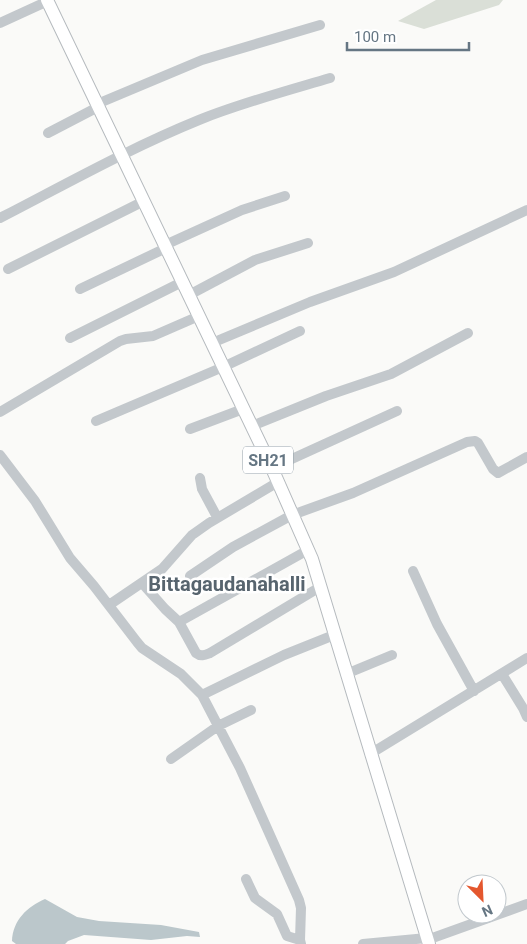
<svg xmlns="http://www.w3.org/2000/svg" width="527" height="944" viewBox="0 0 527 944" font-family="Roboto,sans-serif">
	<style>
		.green { fill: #dadfd7 }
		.water { fill: #bbc7cb }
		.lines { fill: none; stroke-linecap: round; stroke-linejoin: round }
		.major-casing { stroke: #b5babe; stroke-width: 14 }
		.minor { stroke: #c3c8cc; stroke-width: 10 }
		.major { stroke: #fff; stroke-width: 12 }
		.labels { text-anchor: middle; stroke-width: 5; stroke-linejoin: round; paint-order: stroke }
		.shield { fill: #fff; stroke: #939fa8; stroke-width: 1 }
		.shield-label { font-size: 16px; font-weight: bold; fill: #657683 }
		.quarter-label { font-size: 20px; font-weight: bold; fill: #57646e; stroke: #fff }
	</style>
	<rect width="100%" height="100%" fill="#fafaf8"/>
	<!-- green -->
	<path class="green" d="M436,0H503L499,5L424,29L398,21Z"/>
	<!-- water -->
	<path class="water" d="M45,899L77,917L99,921L161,925L199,932L200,937L187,936L151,940L84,935L68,941L65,944H16L12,941C13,920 27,907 45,899Z"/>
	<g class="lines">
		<!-- major casing -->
		<g class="major-casing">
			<path id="major" d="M47,0L271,466L312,559L429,944"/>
		</g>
		<!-- minor -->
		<path class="minor" d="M0,23L48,1
			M97,104L202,60L320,25
			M48,133L98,107
			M0,218C66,184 130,148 199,120C241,103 286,91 330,78
			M165,245L242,210L285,196
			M8,269L144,201
			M80,289L166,248
			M189,295L255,260L308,243
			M70,338L182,282
			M212,343L310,302L394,272L527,210
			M0,412L120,341L126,339L153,336L199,316
			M96,421L223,367L300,331
			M252,426L326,396L391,374L468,333
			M190,429L243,409
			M0,455L35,501L70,558L94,586L137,642L142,648L181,674L202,695L240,768L299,900L301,908L300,940L301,944
			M272,468L397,411
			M200,478L202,489L217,517
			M413,571L437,624L474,691
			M190,576L233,547L292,515L353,493L467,442L475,441L478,443L493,469L498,473L527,457
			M142,583L165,609L179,622L196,653C201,657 205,655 210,653L320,587
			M109,605L162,569L192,535L209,523L278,482
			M179,622L308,550
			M346,674L392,655
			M502,674L523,708L527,717
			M202,695L284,655L334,635
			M370,754L527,658
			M171,759L218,726L251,710
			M246,879L255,898L277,914L287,936L300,940
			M427,940L527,904
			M363,944L427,938"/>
		<!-- major -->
		<use href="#major" class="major"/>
	</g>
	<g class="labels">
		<!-- shield labels -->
		<rect class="shield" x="243" y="446.5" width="50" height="27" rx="4"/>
		<g class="shield-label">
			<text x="268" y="466">SH21</text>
		</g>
		<!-- quarter labels -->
		<g class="quarter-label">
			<text x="227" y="591">Bittagaudanahalli</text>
		</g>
	</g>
	<!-- north arrow -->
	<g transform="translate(482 899) rotate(156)"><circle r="24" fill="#ffffff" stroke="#c1c8cd"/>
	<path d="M0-4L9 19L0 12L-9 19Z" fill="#e4572e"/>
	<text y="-8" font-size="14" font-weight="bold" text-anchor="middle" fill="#657683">N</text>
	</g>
	<!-- scale -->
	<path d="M347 42v8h122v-8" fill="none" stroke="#657683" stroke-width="2.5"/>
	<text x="354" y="42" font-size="15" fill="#657683" stroke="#ffffff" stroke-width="4" paint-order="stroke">100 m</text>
</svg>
